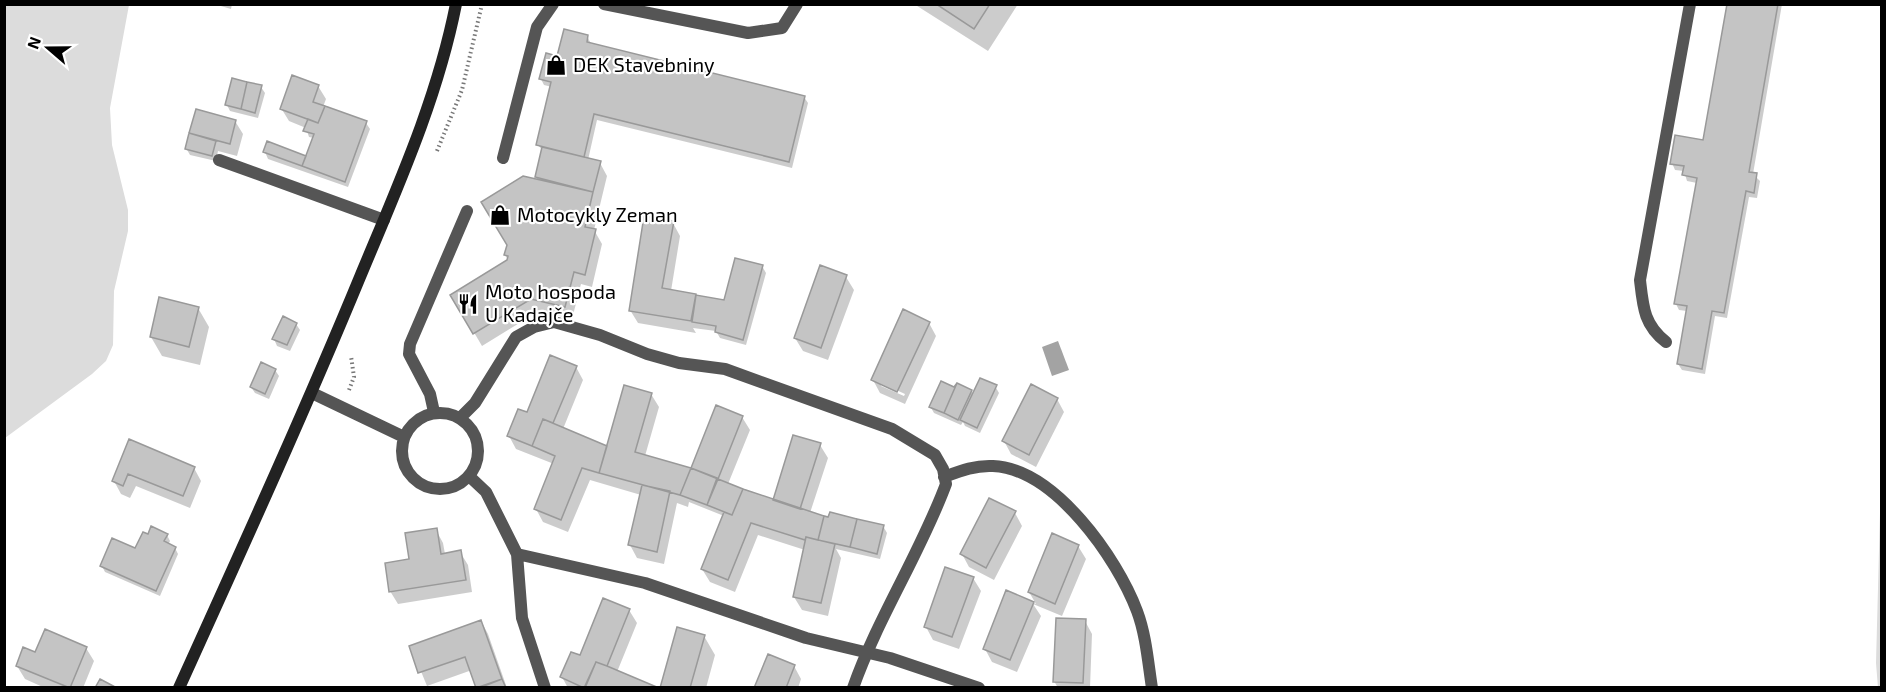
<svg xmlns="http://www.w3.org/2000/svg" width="1886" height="692" viewBox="0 0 1886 692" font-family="'Exo 2',sans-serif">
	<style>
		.green { fill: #dcdcdc }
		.water { fill: #a3a3a3 }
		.shadow { fill: #0003; fill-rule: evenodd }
		.building { fill: #c4c4c4; stroke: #999; stroke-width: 1.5 }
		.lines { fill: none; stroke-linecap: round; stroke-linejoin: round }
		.path { stroke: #777; stroke-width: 4; stroke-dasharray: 1.5 3; stroke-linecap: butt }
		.lane { stroke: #555; stroke-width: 12 }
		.street { stroke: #555; stroke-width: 12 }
		.secondary { stroke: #222; stroke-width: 12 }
		.labels { text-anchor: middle; stroke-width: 4.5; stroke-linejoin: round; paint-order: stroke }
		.poi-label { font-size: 20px; fill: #000; stroke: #fff; text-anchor: start }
	</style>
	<rect width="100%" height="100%" fill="#fff"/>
	<!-- green -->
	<path class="green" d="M5,4L129,5L110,108L112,145L128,210V231L114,291L113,345L106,361L92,374L5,438Z
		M1881,475L1882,687L1878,688L1876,663Z"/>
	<!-- water -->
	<path class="water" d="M1058,341L1069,370L1052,376L1042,347Z"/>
	<!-- shadow -->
	<path class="shadow" d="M214,4H232L231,9Z
		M914,4H1018L988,51Z
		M1729,4H1782L1753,174L1760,181L1757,198L1749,197L1727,318L1715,316L1705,374L1682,370L1678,364L1687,311L1679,310L1676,304L1697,183L1687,181L1684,171L1675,170L1672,163L1704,141Z
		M587,36L591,44L804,97L808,103L792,168L597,120L588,160L600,163L607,176L594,230L602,244L592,287L581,284L572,319L539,311L482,346L452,295L509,261L505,255L536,181L543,151L538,145L552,87L544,85L541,79L559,58Z
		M318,86L326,99L323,107L366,123L370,129L348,187L268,159L265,152L307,157L314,138L309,137L306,128L289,121L281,108Z
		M261,87L265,93L258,118L230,111L227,105Z
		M235,121L243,134L237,156L218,151L216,161L190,155L186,148L190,133Z
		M673,223L680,236L671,291L725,302L762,266L766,273L746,345L720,338L716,331L693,328L696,333L638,323L630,310Z
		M846,277L854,290L828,360L803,351L795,338Z
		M198,308L209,327L200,365L162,356L151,337Z
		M929,323L936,336L905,404L880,393L873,380ZM881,383L905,394L904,396L881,386Z
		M296,324L300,330L290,351L277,346L274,339Z
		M576,367L583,380L563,429L608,448L651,394L659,407L645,456L692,470L742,417L750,430L728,484L773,502L820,445L828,458L810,513L883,526L887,533L880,559L836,549L841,558L828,616L802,610L794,597L805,550L758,535L735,592L710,582L702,569L724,516L689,502L688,507L677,503L664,564L637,558L630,545L641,495L590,480L568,532L543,522L536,509L554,464L516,449L509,436Z
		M275,370L279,376L269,399L255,393L251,387Z
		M995,386L999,393L980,433L965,426L963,422L961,425L934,413L930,406L955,389L971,391L973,395Z
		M1057,399L1064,412L1036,467L1011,454L1004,441Z
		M130,441L194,468L201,481L190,508L136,486L130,498L121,494L114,481Z
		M1015,513L1022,526L994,580L969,567L962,554Z
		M436,530L443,543L445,554L460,552L468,565L472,592L398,604L390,591L411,560Z
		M167,535L170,541L168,545L175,548L178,554L160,596L105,572L102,566L136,550L149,536Z
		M1078,546L1086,559L1062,616L1033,604L1041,616L1017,672L992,662L985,649L1007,592L1036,604L1029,592Z
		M973,578L981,591L959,649L933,640L926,627Z
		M629,610L637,623L617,672L655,688H568L562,677Z
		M481,621L488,634L507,688H478L472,670L427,686L411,647Z
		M1085,621L1092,634L1090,688H1058L1054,681Z
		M704,636L715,655L706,688H662Z
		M86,648L94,661L83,688H45L25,679L17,666L36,654Z
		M794,666L801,679L798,688H756Z"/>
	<!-- building -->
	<path class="building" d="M936,4H990L974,29Z
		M1727,4H1778L1749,172L1757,173L1754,193L1746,191L1724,313L1712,311L1702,369L1677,364L1687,306L1674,304L1697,178L1682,175L1684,166L1670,164L1675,135L1703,140Z
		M564,29L588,35L587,42L805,96L789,162L594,114L584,157L536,145L551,82L539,79L546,53L557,56Z
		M292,75L319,85L313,102L325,106L318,123L280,109Z
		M232,78L247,82L241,109L225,105Z
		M247,82L262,85L255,113L241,109Z
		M325,106L367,121L345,182L302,166L314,134L303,131L308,119L318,123Z
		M196,109L236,120L230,144L189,133Z
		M189,133L216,141L212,156L185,149Z
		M267,141L306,156L302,166L263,152Z
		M542,147L601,161L593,192L535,177Z
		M523,176L593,192L585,227L596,229L585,275L574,272L565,307L531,299L473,334L450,295L507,260L508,256L504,255L507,245L481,202Z
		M644,216L674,221L662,288L696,294L691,321L629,311Z
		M735,258L763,265L743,340L715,332L716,326L692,322L696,295L724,300Z
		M820,265L847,275L821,348L794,338Z
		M159,297L199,307L189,347L150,337Z
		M903,309L930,322L897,392L871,380Z
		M283,316L297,323L287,345L272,339Z
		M550,355L577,366L553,423L543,419L532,446L507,436L518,409L527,412Z
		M261,362L276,369L265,394L250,387Z
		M980,378L997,385L977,428L960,420Z
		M941,381L954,387L957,383L944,413L929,407Z
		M957,383L972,390L958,420L944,413Z
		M1031,384L1058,398L1029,455L1002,441Z
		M624,385L652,393L635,452L691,468L680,495L599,473Z
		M716,405L743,416L718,479L691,468Z
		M543,419L607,446L599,473L582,468L561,520L534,509L555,456L532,446Z
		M793,435L821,443L800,509L773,500Z
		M129,439L195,467L183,496L128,474L123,486L112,481Z
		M691,468L717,478L707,505L680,495Z
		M718,479L743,489L732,515L707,505Z
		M642,485L670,491L657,552L628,545Z
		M743,489L824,516L818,540L806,537L805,540L751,523L728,580L701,569L724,512L732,515Z
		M989,498L1016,511L986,568L960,554Z
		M830,512L857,519L850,547L818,540L824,516L828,517Z
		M857,519L884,525L877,554L850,547Z
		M151,526L168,534L164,541L176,547L156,591L100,566L112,538L135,548L143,532L148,534Z
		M437,528L441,554L461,550L466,580L389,592L385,563L409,559L405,533Z
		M1052,533L1079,545L1055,604L1028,592Z
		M806,537L835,544L821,603L793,597Z
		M945,567L974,577L952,637L924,627Z
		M1006,590L1034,602L1010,660L983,649Z
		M603,598L630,609L607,666L596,662L584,688L560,677L571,652L580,655Z
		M1056,618L1086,619L1083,683L1053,682Z
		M481,620L502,679L476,688L465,657L418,673L409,646Z
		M677,627L705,635L690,688H660Z
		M45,629L87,647L70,688L16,666L23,647L35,652Z
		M768,654L795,665L786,688H754Z
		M596,662L607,666L659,688H585Z
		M100,679L117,688H95Z
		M502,679L506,688H479Z"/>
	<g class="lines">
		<!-- path -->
		<path class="path" d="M437,151L462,90L482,4
			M349,390L354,377L351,356"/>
		<!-- lane -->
		<path class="lane" d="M604,4L748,33L782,28L797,4
			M503,158L537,27L553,4
			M219,160L384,220
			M1666,342C1644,325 1643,307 1640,280L1690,4
			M434,412L430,394L409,354L410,344L467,211"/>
		<!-- street -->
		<path class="street" d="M312,393L404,437
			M402 451a38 38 0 1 1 76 0a38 38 0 1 1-76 0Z
			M460,418L475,403L516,337L534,327L554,322L600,335L647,354L679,363L725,369L892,429L935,455L943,469L946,484C920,554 878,617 853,688
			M469,476L486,492L517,554L522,618L545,688
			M944,477C960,471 975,465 993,466C1055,469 1117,558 1137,611C1146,635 1148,662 1152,688
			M517,554L645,583L806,638L890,658L979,688"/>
		<!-- secondary -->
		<path class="secondary" d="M179,688C241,551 303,415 360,277C397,188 437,100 456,4"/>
	</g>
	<!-- icons -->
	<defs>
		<g id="shop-bare" transform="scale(1.62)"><path d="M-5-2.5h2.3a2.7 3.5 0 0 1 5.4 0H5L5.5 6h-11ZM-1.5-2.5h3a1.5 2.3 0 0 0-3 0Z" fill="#000" stroke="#fff" stroke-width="2.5" paint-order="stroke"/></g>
		<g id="restaurant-bare" transform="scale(1.62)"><path d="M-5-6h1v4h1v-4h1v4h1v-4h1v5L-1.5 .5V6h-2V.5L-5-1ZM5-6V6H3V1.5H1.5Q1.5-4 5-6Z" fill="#000" stroke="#fff" stroke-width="2.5" paint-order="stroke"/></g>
	</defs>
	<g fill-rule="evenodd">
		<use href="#shop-bare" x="556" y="65"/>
		<use href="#shop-bare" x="500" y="215"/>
		<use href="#restaurant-bare" x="468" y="304"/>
	</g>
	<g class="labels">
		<!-- poi labels -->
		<g class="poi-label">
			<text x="573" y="72">DEK Stavebniny</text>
			<text x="517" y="222">Motocykly Zeman</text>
			<text x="485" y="299">Moto hospoda<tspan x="485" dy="23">U Kadajče</tspan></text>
		</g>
	</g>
	<!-- border -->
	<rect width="1886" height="692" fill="none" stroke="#000000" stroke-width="12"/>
	<!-- north arrow -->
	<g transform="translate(48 48) rotate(290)" stroke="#ffffff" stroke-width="4.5" paint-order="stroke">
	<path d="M0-4.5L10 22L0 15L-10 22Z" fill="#000000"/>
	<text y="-9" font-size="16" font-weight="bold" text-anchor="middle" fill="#000000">N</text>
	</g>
</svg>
